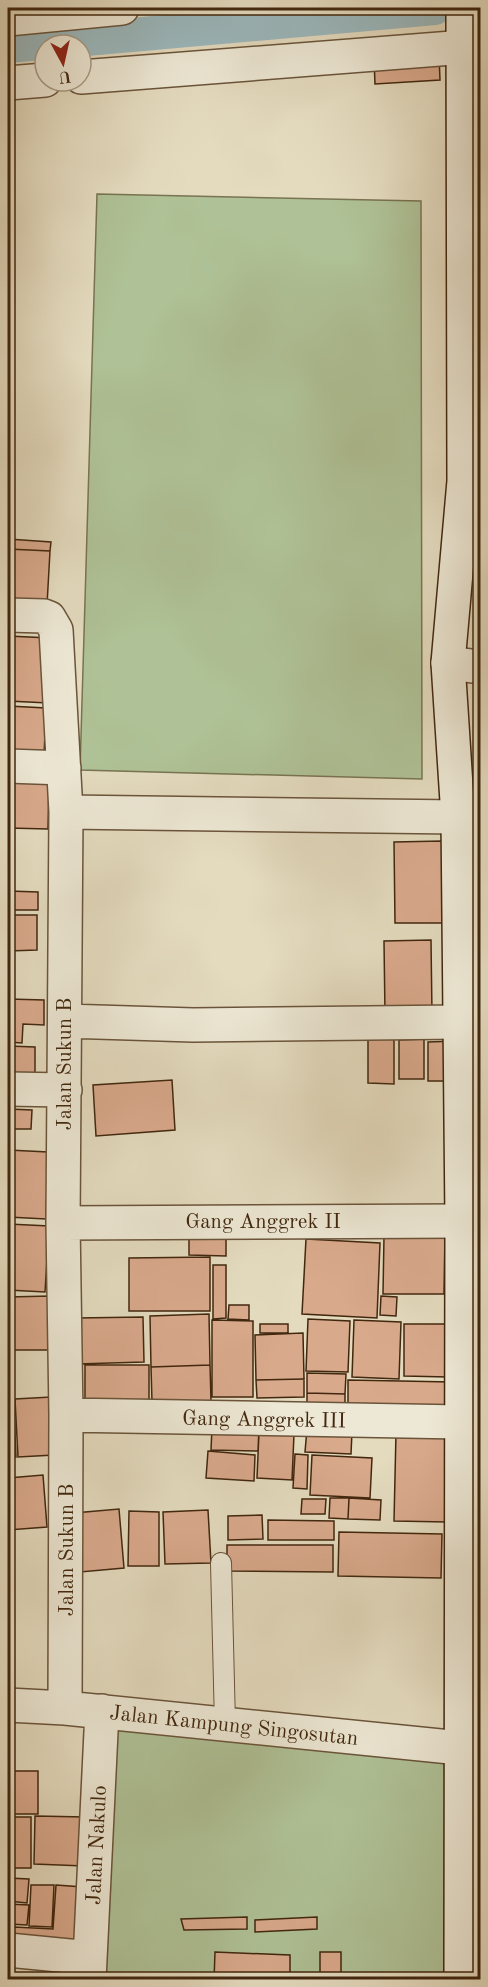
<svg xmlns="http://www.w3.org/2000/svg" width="488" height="1987" viewBox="0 0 488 1987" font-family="'Old Standard TT',serif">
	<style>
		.green { fill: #afc196; stroke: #787452; stroke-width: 1.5 }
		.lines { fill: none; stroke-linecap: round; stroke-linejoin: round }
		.canal { stroke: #9bb8bd; stroke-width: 34 }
		.building { fill: #d9a98c; stroke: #41270e; stroke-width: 1.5 }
		.lane-casing { stroke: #6a543a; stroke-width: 22 }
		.street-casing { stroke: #6a543a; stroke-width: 36 }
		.secondary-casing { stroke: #41270e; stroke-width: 36 }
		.lane { stroke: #ede8d5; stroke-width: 20 }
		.street { stroke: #ede8d5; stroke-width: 33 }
		.secondary { stroke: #ede8d5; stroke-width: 33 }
		.labels { text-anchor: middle; stroke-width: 5; stroke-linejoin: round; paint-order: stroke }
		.street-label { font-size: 21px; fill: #41270e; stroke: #ede8d5 }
	</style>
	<rect width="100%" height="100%" fill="#e4dbbf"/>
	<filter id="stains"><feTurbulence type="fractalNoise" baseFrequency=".00333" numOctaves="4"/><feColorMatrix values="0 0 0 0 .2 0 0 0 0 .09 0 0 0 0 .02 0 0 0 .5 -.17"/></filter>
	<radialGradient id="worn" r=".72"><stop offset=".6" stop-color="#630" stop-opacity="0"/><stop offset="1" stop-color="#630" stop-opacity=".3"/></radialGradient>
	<!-- green -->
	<path class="green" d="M97,194L421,201L422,779L80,770Z
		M113,1725L449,1756L451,1979L103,1980Z"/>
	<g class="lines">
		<!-- canal -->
		<path class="canal" d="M8,46L435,8"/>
	</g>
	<!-- building -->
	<path class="building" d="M439,55L440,80L375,84L374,58Z
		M8,539L51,542L50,551L8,549Z
		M8,549L50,551L47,605L8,602Z
		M8,636L50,638L48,703L8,701Z
		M8,706L46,708L44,757L8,755Z
		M8,781L49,783L48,829L8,828Z
		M442,841L443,923H395L394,842Z
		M8,891L38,892V910H8Z
		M8,915H37V950L8,951Z
		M431,940L432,1014L385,1015L384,941Z
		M8,999L44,1000V1025L23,1024L22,1043L8,1042Z
		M368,1034H394V1084L368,1083Z
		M424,1039V1079H399V1040Z
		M456,1041V1081H428V1042Z
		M8,1046L35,1047V1081L8,1080Z
		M172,1080L175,1130L96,1136L93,1085Z
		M8,1109L32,1110L31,1129H8Z
		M8,1150L48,1152L46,1219L8,1217Z
		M8,1224L49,1226L45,1292L8,1290Z
		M189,1235H226V1256L189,1255Z
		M384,1236H445L444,1294H383Z
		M306,1239L380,1243L377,1318L302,1314Z
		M210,1257V1311H129V1258Z
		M213,1265H226V1318L213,1319Z
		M50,1296V1350H8V1297Z
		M381,1296L397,1297L396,1316L380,1315Z
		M229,1305H249V1320L228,1319Z
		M209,1314L210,1365L151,1367L150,1316Z
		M143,1317L144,1362L77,1364V1318Z
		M308,1319L350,1321L348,1372L306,1371Z
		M212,1320L253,1321V1397H212Z
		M354,1320L401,1322L399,1379L352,1377Z
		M260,1324H288V1333H260Z
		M404,1324H449L448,1377L404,1376Z
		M303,1333L304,1379L256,1380L255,1335Z
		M85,1365H149V1406H85Z
		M210,1365L211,1401L152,1402L151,1367Z
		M307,1373L346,1374L345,1394L307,1393Z
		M304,1379V1397L257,1398L256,1380Z
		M348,1380L452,1382V1411H348Z
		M307,1393L345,1394V1407L307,1406Z
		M13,1397L16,1457H8V1398Z
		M51,1397L54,1455L18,1457L15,1399Z
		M212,1427L259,1428L258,1451L211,1450Z
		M307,1429L352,1432L351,1454L305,1452Z
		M259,1432L294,1434L292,1480L257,1478Z
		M396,1433L449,1434L447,1522L394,1521Z
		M208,1451L255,1455L254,1481L206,1478Z
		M295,1454L308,1455L307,1489L293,1488Z
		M312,1455L372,1458L370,1498L310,1495Z
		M43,1475L47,1527L8,1530V1478Z
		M330,1498H349L348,1519L329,1518Z
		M349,1498L381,1500L380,1520L348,1519Z
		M302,1499H326L325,1514H301Z
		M119,1509L124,1568L80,1572L74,1513Z
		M208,1510L211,1563L165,1564L163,1512Z
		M129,1511L159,1512V1566H128Z
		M262,1515L263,1539L228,1540V1516Z
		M268,1520L334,1521V1540H268Z
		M339,1532L442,1534L441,1578L338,1576Z
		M227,1545H333V1572L227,1571Z
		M8,1771H38V1814H8Z
		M35,1816L85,1817L84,1866L34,1864Z
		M8,1817H31V1868H8Z
		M8,1878L29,1879L27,1903L8,1901Z
		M31,1885H54L52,1927L29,1926Z
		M56,1885L83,1887L79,1947L13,1943L14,1927L53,1929Z
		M8,1904L29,1905L27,1925L8,1924Z
		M247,1917V1929L184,1930L181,1919Z
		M317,1917V1929L255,1932V1920Z
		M215,1952L290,1955V1980H214Z
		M320,1952H341V1980H320Z"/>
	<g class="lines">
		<!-- lane casing -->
		<g class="lane-casing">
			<path id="lane" d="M221,1563L225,1724"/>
		</g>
		<!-- street casing -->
		<g class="street-casing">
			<path id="street" d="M8,19L122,8
				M81,77L465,47
				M8,83L45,80
				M8,615L44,616L49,618L56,630L66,812
				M448,663L480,667
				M8,766L64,768
				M65,1021L193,1025L460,1022
				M8,1089L65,1090
				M63,1223L462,1221
				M66,1415L461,1422
				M8,1705L65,1708L480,1750
				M65,1708L66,1415L63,1223L66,812L458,817
				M8,1950L90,1958
				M89,1980L102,1711"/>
		</g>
		<!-- secondary casing -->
		<g class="secondary-casing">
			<path id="secondary" d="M461,1980L462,1221L459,917L458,817L448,663L464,481L463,8"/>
		</g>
		<!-- lane -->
		<use href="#lane" class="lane"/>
		<!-- street -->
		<use href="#street" class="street"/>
		<!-- secondary -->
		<use href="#secondary" class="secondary"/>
	</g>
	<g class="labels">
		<!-- street labels -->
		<g class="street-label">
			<text transform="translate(64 1064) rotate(-90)" y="7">Jalan Sukun B</text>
			<text x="263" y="1228">Gang Anggrek II</text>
			<text transform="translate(264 1419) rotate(1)" y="7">Gang Anggrek III</text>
			<text transform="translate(66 1550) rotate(-90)" y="7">Jalan Sukun B</text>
			<text transform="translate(234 1725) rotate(6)" y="7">Jalan Kampung Singosutan</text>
			<text transform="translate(96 1845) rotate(-87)" y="7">Jalan Nakulo</text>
		</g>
	</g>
	<!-- margin -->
	<rect width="488" height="1987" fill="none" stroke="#e4dbbf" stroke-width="30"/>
	<rect x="9" y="9" width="470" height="1969" fill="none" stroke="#41270e" stroke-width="3"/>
	<rect x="15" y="15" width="458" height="1957" fill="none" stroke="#41270e" stroke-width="1.5"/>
	<!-- north arrow -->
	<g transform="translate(63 63) rotate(172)"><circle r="28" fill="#ede8d5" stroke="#a89b85" stroke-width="1.5"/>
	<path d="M0-4.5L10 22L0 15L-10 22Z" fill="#8f2418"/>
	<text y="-9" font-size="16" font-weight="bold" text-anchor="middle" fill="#41270e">U</text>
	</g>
	<rect width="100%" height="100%" filter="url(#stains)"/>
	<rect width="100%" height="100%" fill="url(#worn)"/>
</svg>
